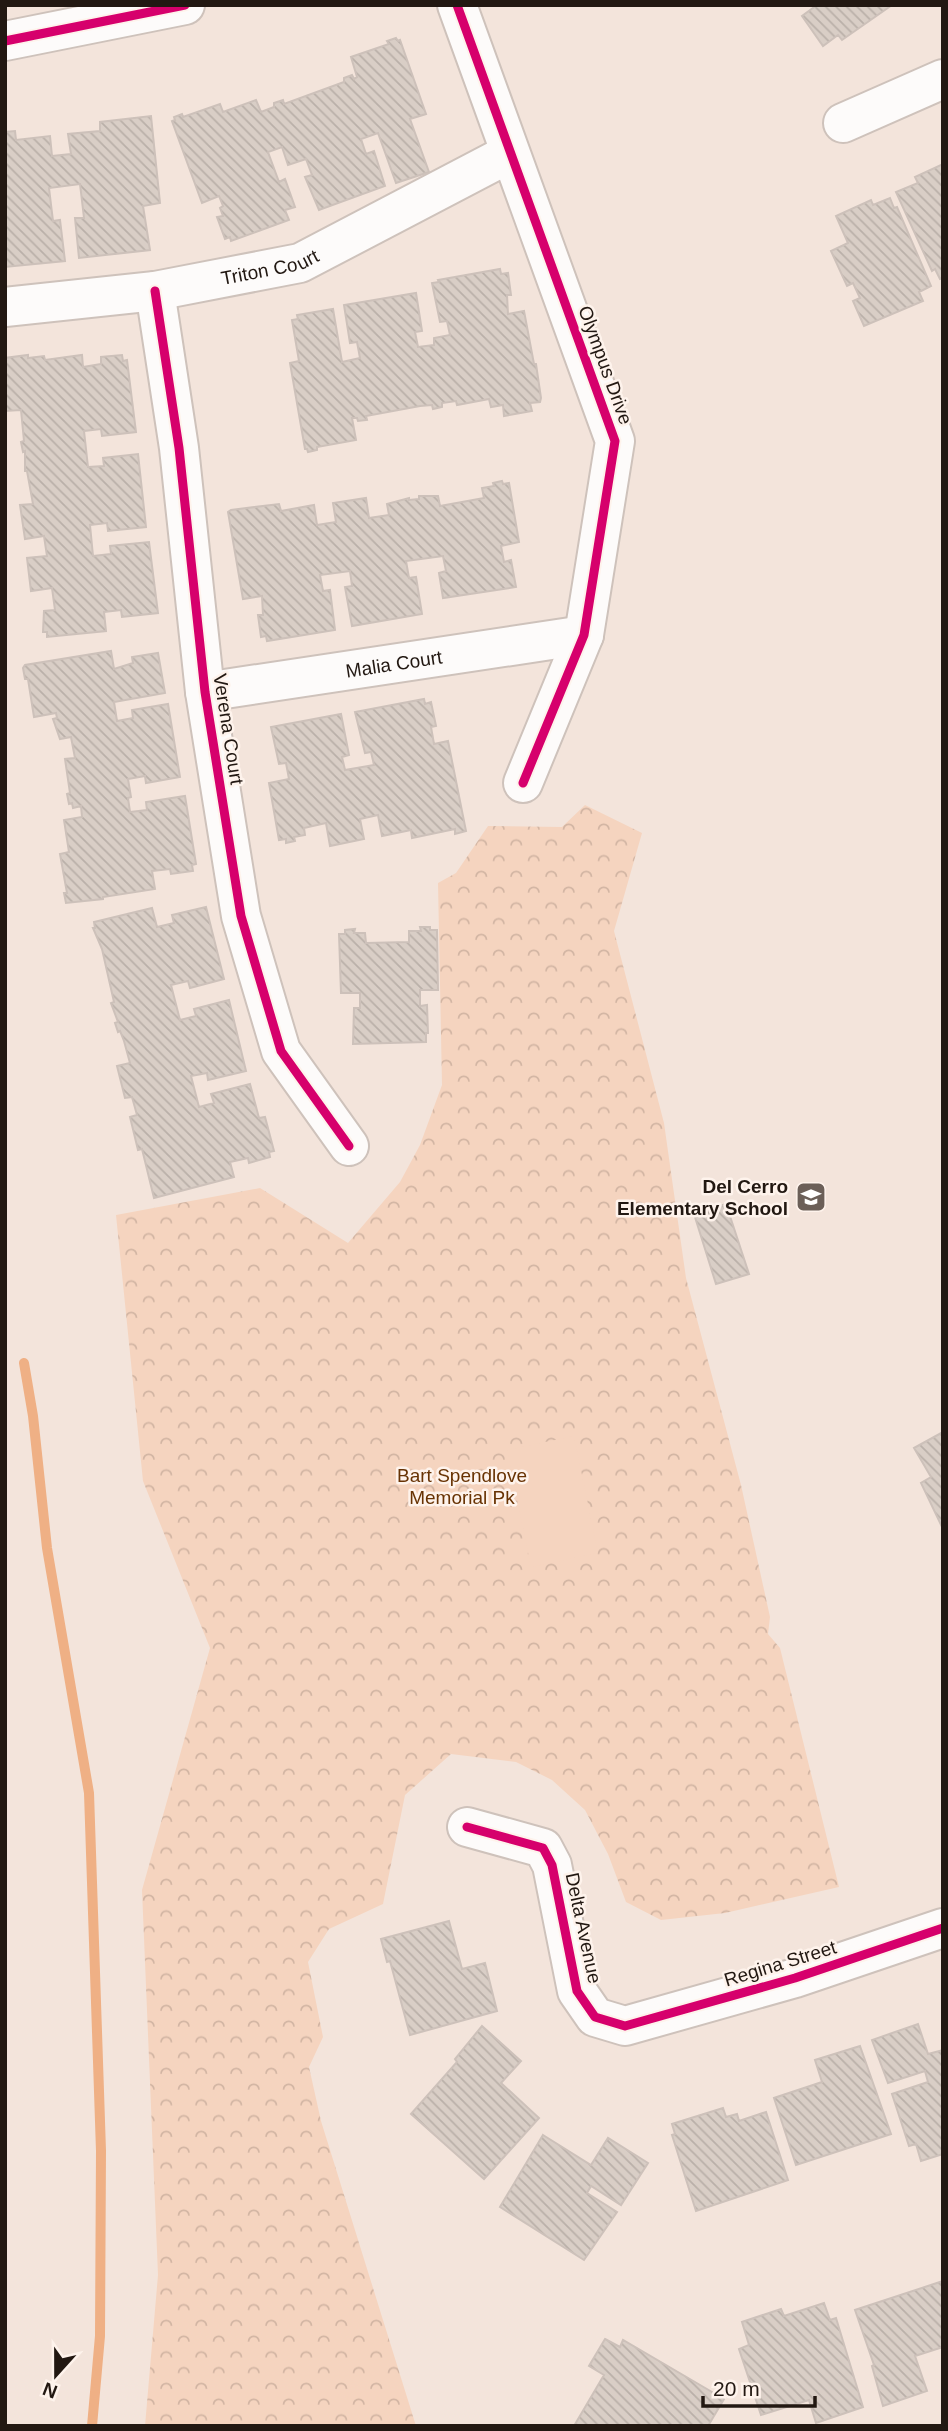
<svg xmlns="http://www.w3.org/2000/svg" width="948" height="2431" viewBox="0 0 948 2431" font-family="Helvetica,sans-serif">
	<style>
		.forest { fill: url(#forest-crowns) }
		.pitch { fill: #f5d4bf }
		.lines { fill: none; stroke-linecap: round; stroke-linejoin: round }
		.stream { stroke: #efb085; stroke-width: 10 }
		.building { fill: url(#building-back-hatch); stroke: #cdc1ba; stroke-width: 2 }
		.minor-casing { stroke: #cec2bb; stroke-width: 42 }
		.minor { stroke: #fdfbfa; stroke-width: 38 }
		.cycleway-casing { stroke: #fef3ec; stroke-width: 13 }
		.cycleway { stroke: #d6006c; stroke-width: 9 }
		.labels { text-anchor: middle; stroke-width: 5; stroke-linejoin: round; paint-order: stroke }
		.street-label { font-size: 19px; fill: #221812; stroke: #fef3ec }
		.poi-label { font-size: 19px; font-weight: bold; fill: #221812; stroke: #fef3ec; text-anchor: end }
		.park-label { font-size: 19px; fill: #683304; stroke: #fef3ec }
	</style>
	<defs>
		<pattern id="forest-crowns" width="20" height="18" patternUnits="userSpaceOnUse" patternTransform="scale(1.75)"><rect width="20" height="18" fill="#f5d4bf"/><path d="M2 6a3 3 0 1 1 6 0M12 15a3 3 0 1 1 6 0" fill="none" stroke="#d2b5a3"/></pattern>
		<pattern id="building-back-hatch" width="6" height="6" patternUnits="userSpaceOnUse" patternTransform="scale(1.75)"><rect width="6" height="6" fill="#d9cec6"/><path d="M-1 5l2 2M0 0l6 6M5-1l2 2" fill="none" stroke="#bab0a9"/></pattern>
	</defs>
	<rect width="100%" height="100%" fill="#f3e4db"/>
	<!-- forest -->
	<path class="forest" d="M585,805L642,833L614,931L664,1123L686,1278L741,1485L770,1617L768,1634L780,1648L839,1887L725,1913L661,1920L626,1902L608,1854L585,1810L552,1780L516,1762L451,1754L405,1795L383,1904L329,1929L308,1962L323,2037L309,2067L321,2121L416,2426H145L158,2275L142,1890L210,1648L143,1481L116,1215L260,1188L348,1243L400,1182L420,1145L442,1085L438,883L456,873L488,826L562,827Z"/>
	<!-- pitch -->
	<path class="pitch" d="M574,1436L598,1553L531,1567L507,1450Z"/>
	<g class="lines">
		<!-- stream -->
		<path class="stream" d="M24,1363L33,1416L47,1548L89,1793L101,2151L100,2336L92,2426"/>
	</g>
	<!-- building -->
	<path class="building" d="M817,5H892L842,40L838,35L823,46L802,16Z
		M396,38L398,41L400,40L426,114L410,119L429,172L396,183L378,133L361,139L366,154L374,151L385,186L319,210L305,177L312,175L306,159L288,165L282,147L268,152L279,182L285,179L295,207L285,210L289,220L231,241L230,237L225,239L217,217L223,216L220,208L223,206L219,196L202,203L172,121L175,120L174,117L182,114L183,117L220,104L223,112L256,100L261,112L274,107V103L283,100L284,104L344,82V78L352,75L354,79L357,77L351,57L389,44L387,41Z
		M151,116L160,203L143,206L150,250L79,258L75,218H84L80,184L49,188L53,221L60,220L65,261L5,267V132L15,131L16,140L50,136L52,156L71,154L68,134L100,131V122Z
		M943,164V278L940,279L935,269L932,271L896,192L918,183L915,177Z
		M890,198L894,208L897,207L931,286L919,292L923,301L864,326L853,301L860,298L853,283L847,286L831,251L848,243L836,216L871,200L873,205Z
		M500,269L501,274L508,273L511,295H507L508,314L524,311L534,364H536L541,398L540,402L530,403L532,411L504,416L503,405L491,407L489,399L457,405L456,401L442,403V407L433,409L432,405L420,406L366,416L367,420L358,421L357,418H352L356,440L317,447V450L308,452L307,449H305L290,363L299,361L292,320L298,319L297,315L333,309L342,362L360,358L357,342L350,343L344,305L416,293L422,331L415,332L418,347L434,345V338L450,335L447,321L440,322L432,283L439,282L438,280Z
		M28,355V358L44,356L45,360L82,355L83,367L101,364V357L122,355L123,361L127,360L136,432L102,436L101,429L84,431L88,467L104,466L103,458L138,454L146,527L108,531L107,523L90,525L93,556L111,554L110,546L149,542L158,613L122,617L121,610L104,612L106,631L47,637V632H43L44,611L55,610L52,588L31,591L27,558L47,556L44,536L25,539L20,505L33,504L27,471H25V451L23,452L21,442L24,441L21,410L5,411V358Z
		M502,481L503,484L509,483L519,542L501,546L504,562L511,560L516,587L443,598L439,573L446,571L443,556L406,561L409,578L416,577L422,614L352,626L345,587L352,586L350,571L320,575L323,591L330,590L335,630L267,641L266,636L261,637L258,615H263L262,596L243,599L228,512L231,510L279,504L281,511L314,505L317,525L336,522L333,503L366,498L369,518L389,515L387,504L409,498V500L419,499V496H438L440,506L484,498L482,488L494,486L493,483Z
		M111,651L114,669L133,663L132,657L158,653L165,693L114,702L117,721L133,718L132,710L168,704L180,777L146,783L145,776L128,779L131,797L128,798L130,812L147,810L146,802L185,796L196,864L192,865L193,871L171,874L170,869L152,871L155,889L103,897V899L66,903L64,893H67L60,854L69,852L64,820L82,817L81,806L73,808L72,803L69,804L67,794L70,793L65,759L75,758L71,737L60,739L53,719L57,718L56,713L34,717L28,679H25L23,668L25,665Z
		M424,699L425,704L431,702L436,726L431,727L434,744L448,741L466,831L455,834V829L412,838L411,830L382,836L378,815L360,819L364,839L330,846L326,823L304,828L305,835L294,837L295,841L286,843V839L279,840L269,783L289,779L286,763L279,764L271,727L341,714L349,755L342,757L345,770L374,765L371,752L365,753L355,712Z
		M206,907L224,979L190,988L188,981L171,985L180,1020L196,1016L194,1009L229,1000L246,1071L208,1080L207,1073L191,1076L199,1107L214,1103L211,1094L250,1084L259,1118L265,1117L274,1151L269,1152L270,1157L249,1163L248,1158L230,1162L234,1177L154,1198L142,1149L138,1150L130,1117L137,1115L132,1097L125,1098L117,1066L130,1063L124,1041L120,1031L118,1032L115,1023L118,1022L111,1003L114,1002L102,949L93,928H95L94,922L152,908L157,927L174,923L172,915Z
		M420,927H430V930H437L438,990H420V1006L427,1005L428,1033H426V1042L353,1044L354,1008H360V993H341L339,934H345V930L355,929L354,933H365L366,943L409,942V931H421Z
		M726,1204L749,1274L716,1284L694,1214Z
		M943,1432V1529L921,1483L931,1477L914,1448Z
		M449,1921L462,1969L485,1963L497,2011L410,2035L390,1961L387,1962L381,1939Z
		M918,2024L928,2054L943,2050V2154L921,2161L916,2144L909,2146L892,2094L928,2082L925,2071L888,2083L872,2040Z
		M482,2026L521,2061L501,2083L539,2118L484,2179L411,2114L457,2062L455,2059Z
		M860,2046L891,2134L796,2165L774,2098L822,2082L815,2060Z
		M723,2108L726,2117L737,2114L739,2121L766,2112L788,2180L696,2211L672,2135L675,2134L672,2124Z
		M543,2135L591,2165L608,2138L648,2163L621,2205L591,2186L587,2193L617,2212L584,2260L500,2207Z
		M943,2281V2347L915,2356L927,2391L883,2406L872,2366L874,2365L855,2310Z
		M824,2303L830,2320L836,2318L863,2407L816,2423L809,2400L761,2415L739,2349L749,2345L742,2322L781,2309L784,2316Z
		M605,2339L620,2347L623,2340L724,2399L708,2426H574L604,2375L589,2366Z"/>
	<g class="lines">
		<!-- minor casing -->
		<g class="minor-casing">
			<g id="minor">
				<path d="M457,5L615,441L584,635L523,783"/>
				<path d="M5,41L185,5"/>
				<path d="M843,123L943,79"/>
				<path d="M155,291L179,448L205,692L241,916L281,1051L349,1146"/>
				<path id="s1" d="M5,307L155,291L300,263L510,153"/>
				<path id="s2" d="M205,692L584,635"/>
				<path d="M467,1827L543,1848L552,1865L577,1991L595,2017L625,2026L795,1978L943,1928"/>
			</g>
		</g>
		<!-- minor -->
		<use href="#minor" class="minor"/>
		<!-- cycleway casing -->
		<g class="cycleway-casing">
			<path id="cycleway" d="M457,5L615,441L584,635L523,783
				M5,41L185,5
				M155,291L179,448L205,692L241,916L281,1051L349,1146
				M467,1827L543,1848L552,1865L577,1991L595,2017L625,2026L795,1978L943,1928"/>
		</g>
		<!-- cycleway -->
		<use href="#cycleway" class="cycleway"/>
	</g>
	<!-- icons -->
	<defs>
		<g id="school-square" transform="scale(1.575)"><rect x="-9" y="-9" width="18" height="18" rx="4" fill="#6b5f58" stroke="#fef3ec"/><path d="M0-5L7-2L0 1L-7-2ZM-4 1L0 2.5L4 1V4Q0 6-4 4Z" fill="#fff"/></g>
	</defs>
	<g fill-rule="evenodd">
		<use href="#school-square" x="811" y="1197"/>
	</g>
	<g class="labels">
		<!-- street labels -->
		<g class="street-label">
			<text dy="7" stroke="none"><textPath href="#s1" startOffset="268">Triton Court</textPath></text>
			<text transform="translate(606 365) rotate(70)" y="7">Olympus Drive</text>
			<text dy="7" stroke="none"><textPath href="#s2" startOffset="191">Malia Court</textPath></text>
			<text transform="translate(229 729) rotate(81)" y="7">Verena Court</text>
			<text transform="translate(584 1928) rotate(78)" y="7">Delta Avenue</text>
			<text transform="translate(780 1963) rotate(-17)" y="7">Regina Street</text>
		</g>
		<!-- poi labels -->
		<g class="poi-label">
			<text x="788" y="1193">Del Cerro<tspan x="788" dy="22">Elementary School</tspan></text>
		</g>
		<!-- park labels -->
		<g class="park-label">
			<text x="462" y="1482">Bart Spendlove<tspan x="462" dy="22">Memorial Pk</tspan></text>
		</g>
	</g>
	<!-- border -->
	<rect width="948" height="2431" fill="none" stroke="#221812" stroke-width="14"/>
	<!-- north arrow -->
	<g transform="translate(56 2375) rotate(201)" stroke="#fef3ec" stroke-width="5" paint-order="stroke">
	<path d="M0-5L12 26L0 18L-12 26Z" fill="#221812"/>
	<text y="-10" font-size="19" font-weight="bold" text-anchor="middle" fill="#221812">N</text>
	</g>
	<!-- scale -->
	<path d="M703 2396v10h112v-10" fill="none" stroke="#221812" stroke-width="3.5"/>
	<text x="713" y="2396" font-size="21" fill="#221812" stroke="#fef3ec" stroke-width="5" paint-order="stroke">20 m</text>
</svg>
